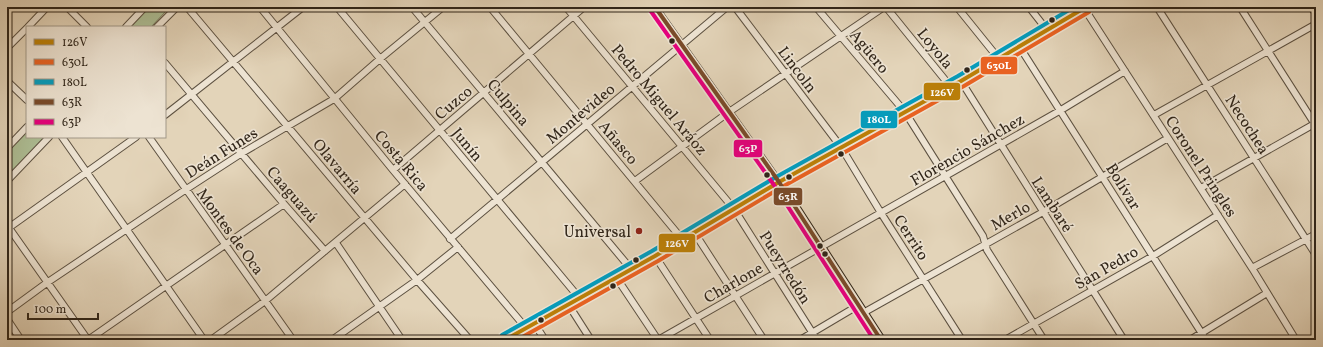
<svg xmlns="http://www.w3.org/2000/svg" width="1323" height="347" viewBox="0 0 1323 347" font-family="Vollkorn,serif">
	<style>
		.green { fill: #adbe95; stroke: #6e7257 }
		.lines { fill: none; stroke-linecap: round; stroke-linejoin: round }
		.minor-casing { stroke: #5d5141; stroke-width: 8 }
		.major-casing { stroke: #302519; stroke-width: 10 }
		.minor { stroke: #ede3d2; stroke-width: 6 }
		.major { stroke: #e3d4b9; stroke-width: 8 }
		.bus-1-casing { stroke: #ede3d2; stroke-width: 7 }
		.bus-2-casing { stroke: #ede3d2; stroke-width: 7 }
		.bus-3-casing { stroke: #ede3d2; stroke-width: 7 }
		.bus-4-casing { stroke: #ede3d2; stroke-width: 7 }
		.bus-5-casing { stroke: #ede3d2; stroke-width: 7 }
		.bus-1 { stroke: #bb7f08; stroke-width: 4 }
		.bus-2 { stroke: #e86222; stroke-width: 4 }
		.bus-3 { stroke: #059cbc; stroke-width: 4 }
		.bus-4 { stroke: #7a4b2a; stroke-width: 4 }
		.bus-5 { stroke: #e5007d; stroke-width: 4 }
		.bus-dot { fill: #302519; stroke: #ede3d2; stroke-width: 1.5 }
		.poi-dot { fill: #8f2418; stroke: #ede3d2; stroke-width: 1.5 }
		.labels { text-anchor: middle; stroke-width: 3.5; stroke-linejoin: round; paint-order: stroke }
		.street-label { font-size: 16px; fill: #302519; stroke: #ede3d2 }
		.poi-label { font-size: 16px; fill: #302519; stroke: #ede3d2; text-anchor: end }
		.line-badge { stroke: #ede3d2; stroke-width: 1.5 }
		.badge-label { font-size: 11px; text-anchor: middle; font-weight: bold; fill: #fff }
	</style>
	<rect width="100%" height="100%" fill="#e3d4b9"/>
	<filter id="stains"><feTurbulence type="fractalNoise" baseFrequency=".005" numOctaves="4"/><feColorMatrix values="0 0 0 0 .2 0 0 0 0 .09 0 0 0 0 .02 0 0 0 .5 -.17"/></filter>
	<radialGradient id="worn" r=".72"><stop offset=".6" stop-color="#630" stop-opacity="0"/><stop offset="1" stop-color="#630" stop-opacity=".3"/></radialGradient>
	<!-- green -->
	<path class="green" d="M149,7H170L151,27H129Z
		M27,131V137H47L7,178V151Z"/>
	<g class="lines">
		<!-- minor casing -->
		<g class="minor-casing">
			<path id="minor" d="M67,7L87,27
				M187,7L417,280L470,340
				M260,7L393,170L526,328
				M337,7L576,294L578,299
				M412,7L631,269
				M490,7L682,239
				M566,7L734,209L817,340
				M655,7L779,182
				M735,7L841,147L881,213L962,340
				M816,7L905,112L983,236L987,250L1044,340
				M886,7L950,86
				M957,7L999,59
				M1029,7L1047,30
				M1157,7L1316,255
				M1240,7L1316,126
				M1311,7L1316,14
				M1084,8L1252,268L1296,340
				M28,27L47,7
				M126,27L145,7
				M157,27L177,7
				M1019,46L1206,340
				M7,48L27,28
				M165,63L284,204L325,251
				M7,81L27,100
				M961,81L1124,340
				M165,115L303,7
				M1154,115L1316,24
				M62,137L204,340
				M149,137L293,340
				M7,148L27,127
				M393,170L584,7
				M7,181L49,137
				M635,181L729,112L884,7
				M1201,188L1316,123
				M7,225L88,340
				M7,229L136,137
				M694,232L764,340
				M450,239L727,7
				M336,243L402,340
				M655,256L710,340
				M1252,268L1316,234
				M616,277L658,340
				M568,304L591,340
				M7,312L48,282L185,190L242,153L334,99L381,58L443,7
				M863,313L1043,212L1168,138
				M7,319L21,340
				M534,323L545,340
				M88,340L284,204
				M211,340L265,301L405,184
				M332,340L417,280L458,247
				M658,340L1061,110L1125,71
				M800,340L859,305
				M1005,340L1153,256L1218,215
				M1190,340L1267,293"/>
		</g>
		<!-- major casing -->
		<g class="major-casing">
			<path id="major" d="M779,182L881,340
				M505,340L655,256L779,182L961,81L1086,7"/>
		</g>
		<!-- minor -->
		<use href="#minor" class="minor"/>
		<!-- major -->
		<use href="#major" class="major"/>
		<!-- bus-1 casing -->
		<g class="bus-1-casing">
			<path id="bus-1" d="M505,340L655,256L779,182L961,81L1086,7"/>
		</g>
		<!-- bus-2 casing -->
		<g class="bus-2-casing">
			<path id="bus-2" d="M517,340L658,261L782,187L964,86L1089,12"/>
		</g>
		<!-- bus-3 casing -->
		<g class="bus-3-casing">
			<path id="bus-3" d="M502,335L652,251L776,177L958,76L1074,7"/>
		</g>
		<!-- bus-4 casing -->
		<g class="bus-4-casing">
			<path id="bus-4" d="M655,7L779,182L881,340"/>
		</g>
		<!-- bus-5 casing -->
		<g class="bus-5-casing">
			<path id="bus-5" d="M650,10L774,185L874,340"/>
		</g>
		<!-- bus-1 -->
		<use href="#bus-1" class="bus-1"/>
		<!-- bus-2 -->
		<use href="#bus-2" class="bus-2"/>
		<!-- bus-3 -->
		<use href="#bus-3" class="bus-3"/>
		<!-- bus-4 -->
		<use href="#bus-4" class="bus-4"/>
		<!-- bus-5 -->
		<use href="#bus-5" class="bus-5"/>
	</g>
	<!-- markers -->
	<g class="bus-dot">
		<circle cx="1052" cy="20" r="3.5"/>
		<circle cx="672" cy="41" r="3.5"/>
		<circle cx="967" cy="70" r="3.5"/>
		<circle cx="841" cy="154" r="3.5"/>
		<circle cx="767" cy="175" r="3.5"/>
		<circle cx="789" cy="177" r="3.5"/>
		<circle cx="820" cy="246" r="3.5"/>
		<circle cx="825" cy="254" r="3.5"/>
		<circle cx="636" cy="260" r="3.5"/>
		<circle cx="613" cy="286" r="3.5"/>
		<circle cx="541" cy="320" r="3.5"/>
	</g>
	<circle class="poi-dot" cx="639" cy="231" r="4"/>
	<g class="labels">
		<!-- street labels -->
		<g class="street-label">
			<text transform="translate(936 48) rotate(51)" y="6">Loyola</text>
			<text transform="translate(870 51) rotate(50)" y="6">Agüero</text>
			<text transform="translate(798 69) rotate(53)" y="6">Lincoln</text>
			<text transform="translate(660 99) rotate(50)" y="6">Pedro Miguel Aráoz</text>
			<text transform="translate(453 102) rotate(-40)" y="6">Cuzco</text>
			<text transform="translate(509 102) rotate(50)" y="6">Culpina</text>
			<text transform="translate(580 113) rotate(-40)" y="6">Montevideo</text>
			<text transform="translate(1248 124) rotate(57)" y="6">Necochea</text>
			<text transform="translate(619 142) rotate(50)" y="6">Añasco</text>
			<text transform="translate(468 144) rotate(50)" y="6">Junín</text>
			<text transform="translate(967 149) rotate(-30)" y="6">Florencio Sánchez</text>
			<text transform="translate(221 152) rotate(-32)" y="6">Deán Funes</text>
			<text transform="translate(402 160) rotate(50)" y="6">Costa Rica</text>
			<text transform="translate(338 166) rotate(50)" y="6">Olavarría</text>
			<text transform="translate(1202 166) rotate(57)" y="6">Coronel Pringles</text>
			<text transform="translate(1124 186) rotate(58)" y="6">Bolívar</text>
			<text transform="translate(293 194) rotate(49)" y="6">Caaguazú</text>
			<text transform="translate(1053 204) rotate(57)" y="6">Lambaré</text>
			<text transform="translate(1010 215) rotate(-30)" y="6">Merlo</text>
			<text transform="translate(231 231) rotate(54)" y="6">Montes de Oca</text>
			<text transform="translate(912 237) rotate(57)" y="6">Cerrito</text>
			<text transform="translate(786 267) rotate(58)" y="6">Pueyrredón</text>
			<text transform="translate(1106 267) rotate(-30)" y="6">San Pedro</text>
			<text transform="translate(733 282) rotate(-30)" y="6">Charlone</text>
		</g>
		<!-- poi labels -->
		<g class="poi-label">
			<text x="631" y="237">Universal</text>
		</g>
	</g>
	<g class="line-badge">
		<rect x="980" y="56" width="38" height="19" rx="4" fill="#e86222"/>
		<rect x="923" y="82" width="38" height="19" rx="4" fill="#bb7f08"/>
		<rect x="860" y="110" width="38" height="19" rx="4" fill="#059cbc"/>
		<rect x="733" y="139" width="30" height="19" rx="4" fill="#e5007d"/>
		<rect x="773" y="187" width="30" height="19" rx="4" fill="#7a4b2a"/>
		<rect x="658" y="233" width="38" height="20" rx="4" fill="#bb7f08"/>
	</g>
	<g class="badge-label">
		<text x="999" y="69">630L</text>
		<text x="942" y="96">126V</text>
		<text x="879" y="123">180L</text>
		<text x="748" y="152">63P</text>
		<text x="788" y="200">63R</text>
		<text x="677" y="247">126V</text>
	</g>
	<!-- margin -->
	<rect width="1323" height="347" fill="none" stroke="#e3d4b9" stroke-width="24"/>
	<rect x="8" y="8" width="1307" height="331" fill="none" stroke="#302519" stroke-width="2"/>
	<rect x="12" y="12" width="1299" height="323" fill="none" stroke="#302519"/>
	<!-- legend -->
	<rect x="26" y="26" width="140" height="112" fill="#ede3d2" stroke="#a19788"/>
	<rect x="34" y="39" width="20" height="6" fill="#bb7f08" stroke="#a19788"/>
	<text x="62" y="46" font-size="12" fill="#302519">126V</text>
	<rect x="34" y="59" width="20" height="6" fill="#e86222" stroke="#a19788"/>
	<text x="62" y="66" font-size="12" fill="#302519">630L</text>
	<rect x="34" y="79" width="20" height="6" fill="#059cbc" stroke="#a19788"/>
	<text x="62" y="86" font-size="12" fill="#302519">180L</text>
	<rect x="34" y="99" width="20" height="6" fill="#7a4b2a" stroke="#a19788"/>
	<text x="62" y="106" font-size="12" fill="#302519">63R</text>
	<rect x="34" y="119" width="20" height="6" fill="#e5007d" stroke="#a19788"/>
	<text x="62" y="126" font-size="12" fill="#302519">63P</text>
	<!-- scale -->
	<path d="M28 313v6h70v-6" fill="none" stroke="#302519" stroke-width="2"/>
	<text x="34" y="313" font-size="12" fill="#302519" stroke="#ede3d2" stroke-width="3" paint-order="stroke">100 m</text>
	<rect width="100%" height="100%" filter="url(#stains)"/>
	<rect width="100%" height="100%" fill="url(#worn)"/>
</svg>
